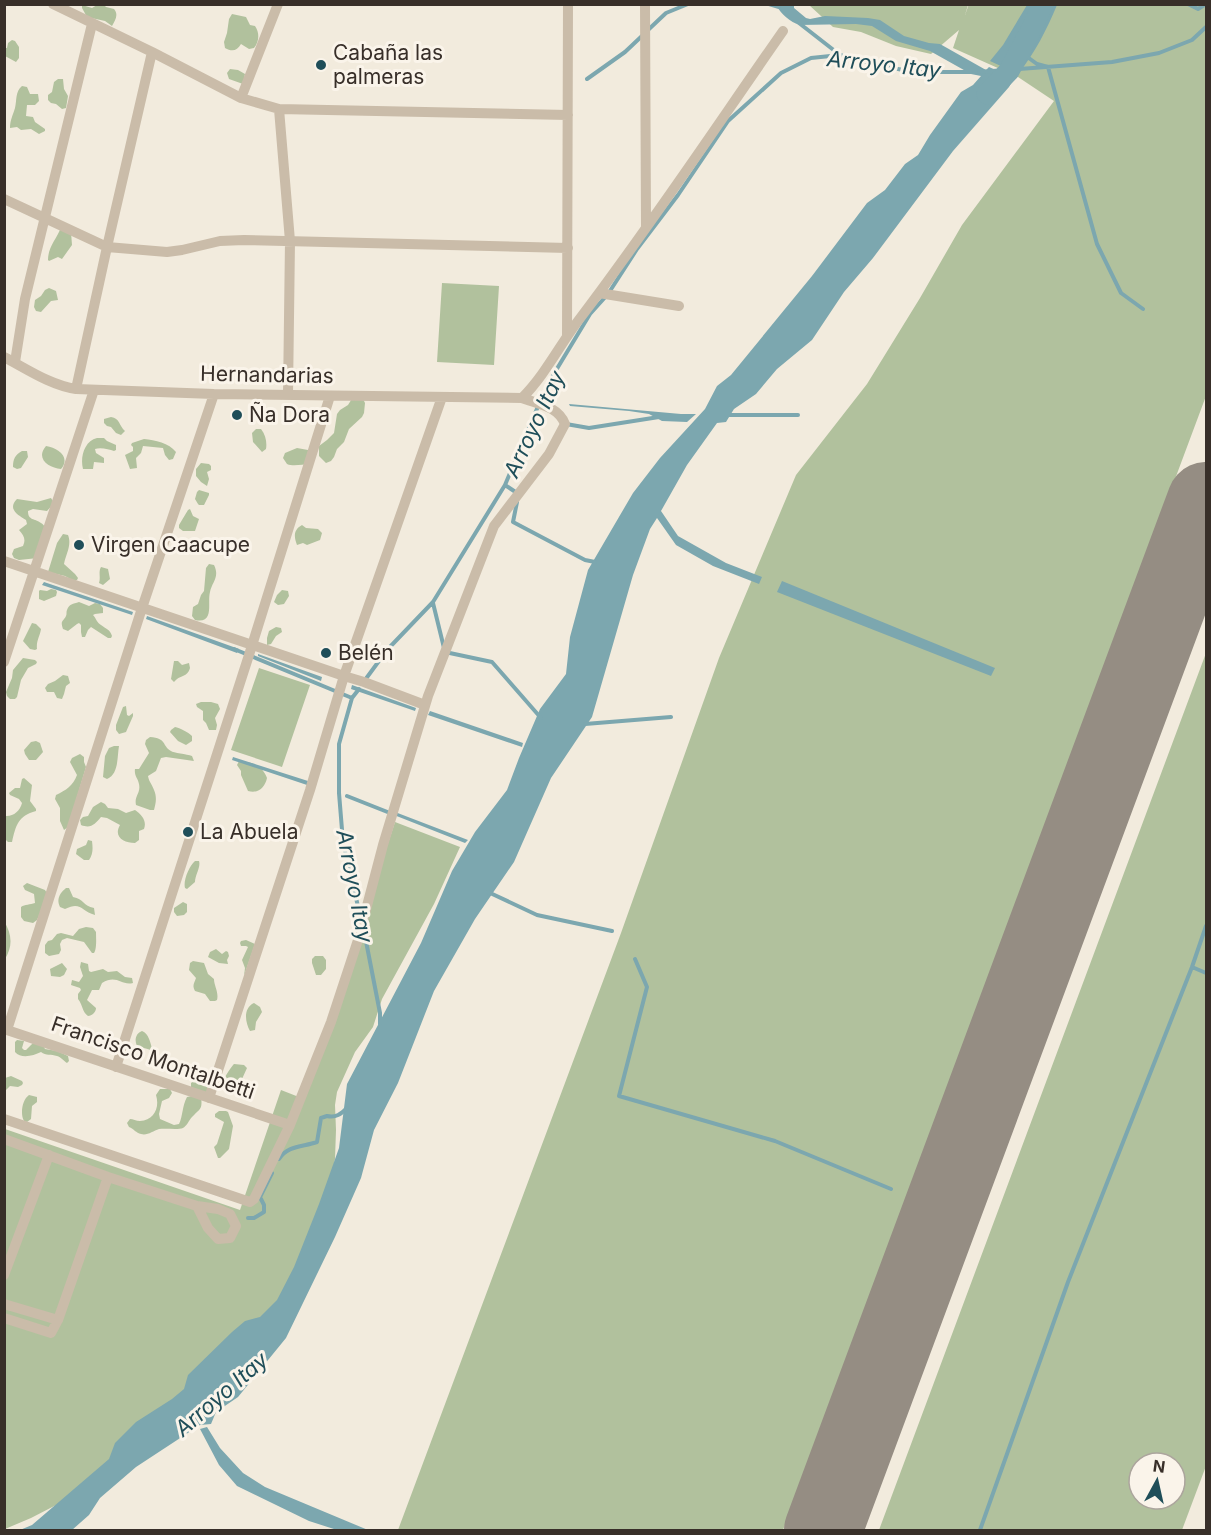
<svg xmlns="http://www.w3.org/2000/svg" width="1211" height="1535" viewBox="0 0 1211 1535" font-family="Inter,sans-serif">
	<style>
		.green { fill: #b1c19d; fill-rule: evenodd }
		.water { fill: #7ca7af }
		.lines { fill: none; stroke-linecap: round; stroke-linejoin: round }
		.stream { stroke: #7ca7af; stroke-width: 4 }
		.river { stroke: #7ca7af; stroke-width: 21 }
		.taxiway { stroke: #958d83; stroke-width: 32 }
		.runway { stroke: #958d83; stroke-width: 78 }
		.street { stroke: #cabca9; stroke-width: 10 }
		.poi-dot { fill: #1f4e59; stroke: #faf4ea; stroke-width: 2 }
		.labels { text-anchor: middle; stroke-width: 6; stroke-linejoin: round; paint-order: stroke }
		.poi-label { font-size: 21px; fill: #382f29; stroke: #faf4ea; text-anchor: start }
		.street-label { font-size: 21px; fill: #382f29; stroke: #faf4ea }
		.water-label { font-size: 22px; font-style: italic; fill: #1f4e59; stroke: #faf4ea }
	</style>
	<rect width="100%" height="100%" fill="#f2ebdd"/>
	<!-- green -->
	<path class="green" d="M969,4L1206,5V396L783,1530H398L621,933L719,658L796,475L867,384L920,298L962,225L1054,101L1018,77L953,48L959,30L931,54L896,46L861,32L833,27L809,5H968L965,15Z
		M82,5L92,8L97,5H104L106,7L114,9C119,15 115,20 112,26L105,21L87,17L82,8Z
		M232,14L246,17L250,25L255,26C260,33 259,42 254,48L249,49L241,44C237,51 232,52 225,48L224,42L227,33L229,19Z
		M12,40L15,41L19,47V58L16,62L5,56V48H7L8,43Z
		M230,69L238,70L245,74L243,84L229,79L227,73Z
		M58,79H63L64,89L68,96L66,108L62,109L56,104L51,103L48,100V95L52,92L54,82Z
		M22,86L27,87L30,94H38L39,101L35,105H27L26,116L33,117L35,122L45,129V131L39,134L31,129L21,130L17,127L10,128C10,120 13,115 15,108C17,100 15,92 22,86Z
		M61,227L71,232L72,245L62,259L58,257L49,261L48,260C48,246 57,239 61,227Z
		M442,283L499,286L494,365L437,362Z
		M49,288L56,291L58,300L51,301L41,312L36,311L34,307L35,300L41,296L45,290Z
		M353,397L363,399L365,403L364,413L362,417L349,429L344,442L337,449L334,457L331,461L326,463L319,456V446L327,440L334,433L337,414L340,410L348,405Z
		M111,417C120,418 119,426 125,431L121,435L116,433L111,427L107,426L104,423V419Z
		M256,429H261C266,435 267,443 266,449L262,452L253,442L252,433Z
		M97,438H104L107,441L116,445V450L114,451C109,449 100,447 95,449L96,453L104,458V463L94,462L93,469H83C80,458 84,441 97,438Z
		M144,439C155,440 169,443 176,452L173,459L169,460L165,455L163,448L143,446L141,453L136,458L137,468L130,469L125,455L133,451V447L131,445L132,443Z
		M46,446C58,448 71,457 61,469C49,468 35,459 46,446Z
		M297,448L308,450L310,464C302,464 294,467 287,464L283,458L285,453Z
		M22,451H27L28,457L21,468L17,469L13,467C13,459 15,455 22,451Z
		M201,463L209,464L211,466V470L207,472L209,479L207,486L201,482L196,476V469Z
		M199,490L209,493V495L204,505H199L198,504L195,499L197,492Z
		M51,498L54,503L47,511L33,509L28,511C28,521 35,518 41,523C43,524 45,527 46,528L38,558L19,560L14,558L12,554L14,549L23,546C26,539 24,536 19,530L27,524L26,520C18,515 7,509 17,499L37,502Z
		M190,509L193,516L199,519L195,531H183L179,528V525L188,510Z
		M302,525L306,528L318,529L322,533L320,540L307,545L303,543L297,545C294,537 293,530 302,525Z
		M63,534L68,535C72,545 66,554 64,564L75,574L78,578L77,580H72L65,576L48,572L57,543Z
		M209,564L214,565C220,577 212,582 210,592C207,603 215,624 195,620L192,616L193,607L198,604L201,595L204,591L206,568Z
		M101,567L108,569L110,579L103,585L99,583C101,577 98,572 101,567Z
		M51,589L56,590L57,592L56,596L44,601L39,599V591L40,590L47,591Z
		M282,590L288,591L289,596L284,604L278,605L274,602L277,595Z
		M79,602L89,606L95,603L100,604L103,608V613L95,614L93,615C96,618 97,623 101,625C106,629 110,629 112,636L111,638H108L91,627L88,630L85,637H82L81,632V625L79,623L77,624L68,631L63,629C60,620 63,622 66,616C67,614 66,612 67,610C69,604 73,604 79,602Z
		M32,623L36,624L41,629C40,636 36,641 37,649L35,650L30,649L23,641Z
		M276,627L281,628L282,632L276,636L271,644L267,645V638L269,631Z
		M1206,653V1466L1182,1530H879ZM1139,1463H1175V1499H1139Z
		M23,658L35,660L37,662L36,664L28,668L21,680L17,697L15,699H10L7,696L6,692L12,678L13,670Z
		M174,661H178L182,665L189,663L190,668C187,678 181,674 174,682L171,679Z
		M259,668L310,685L282,767L231,750Z
		M63,675L68,676L70,683L66,686L64,694L62,699L57,698L54,692H47L45,688L48,684L55,681Z
		M201,702H211L218,704L220,709L215,718L217,725L216,730H209L206,723L203,720V711L197,707L196,704Z
		M126,706L127,715L129,716L133,713V716L126,732L119,734L116,730V725L123,707Z
		M175,727C180,728 188,732 192,736V741L186,745L178,741L170,732L171,730Z
		M150,737C167,738 162,746 171,751C173,753 187,754 192,756L194,761L166,757L161,758L156,771L148,776C149,782 152,784 154,790C157,797 156,803 154,810H150L136,805C134,796 141,793 139,784C138,778 134,776 135,769H139L149,753L145,744L146,740Z
		M36,741L40,743L43,752L36,760H29L25,754L24,750L31,742Z
		M114,746H119C117,757 119,774 107,779L103,777L105,756L109,748Z
		M80,754L84,757V762L86,767L68,827L64,830L60,821V808L55,799L56,795C66,790 73,786 77,775L70,762L72,758Z
		M239,761C252,762 262,765 267,778C265,787 259,794 248,791L241,775V771L237,765Z
		M24,778L32,785L30,801L36,809V811C18,816 16,825 12,842H8L5,839V816C13,817 20,811 22,803L19,799L10,795L9,793L15,788H20L22,779Z
		M101,802L105,804L108,808L118,809L126,813L135,810C142,815 147,821 144,829L139,831V840L135,843C124,843 113,837 120,825L107,818L101,817C95,824 91,829 81,825L80,820L83,817L88,816L93,807Z
		M395,822L460,847L434,904L382,999L373,1027L355,1052L337,1092L335,1105L336,1130L335,1159L329,1187L282,1310L62,1502L31,1518L5,1529V1129L240,1210L281,1090L304,1099Z
		M88,840L92,841C93,849 93,854 89,860H84L76,854L77,849L86,845Z
		M195,861H199C201,867 195,875 195,882L187,889L185,888C183,881 189,866 195,861Z
		M27,883L45,890L48,895L37,920L33,923L24,921L21,917V907C25,904 30,905 35,903L34,894L25,890L23,886Z
		M66,888H69L73,897C84,899 83,906 94,908L95,915C81,911 81,901 65,909L60,907C56,899 60,893 66,888Z
		M183,902L187,904V912L184,915L177,916L174,912V908Z
		M4,921C12,934 13,946 5,959Z
		M86,927L93,928L96,932C96,938 97,949 94,953H92L84,942L67,938L62,940L60,944L61,950L59,954L49,956L45,953V945L48,941L52,940L57,934L61,933L73,936L79,929Z
		M246,940L255,944L244,976L245,968L242,960L248,947L246,946H241L240,943L241,941Z
		M216,949L222,954L226,951L228,952L229,956L227,960L228,964L219,963L208,957L210,952Z
		M315,956H323L326,960V969L321,975H316L312,963V959Z
		M193,961L204,963L208,974L214,979C214,986 219,992 217,1000L215,1001H210L205,994L195,991C192,985 194,984 196,978L189,970L190,963Z
		M81,962L88,964L89,971L91,972L103,969L108,972L117,971L125,977L132,978L133,983C121,986 117,974 102,983L99,990H92L87,1000L96,1008C96,1012 92,1016 88,1016C82,1012 83,1005 78,999V994L81,990L80,988L71,985L72,980L79,982L83,976L80,967Z
		M62,963L67,969L64,975L60,977L51,976L50,969Z
		M254,1003L260,1007L262,1012L256,1022L255,1030L250,1031C245,1022 243,1008 254,1003Z
		M142,1031C149,1034 150,1042 152,1048L151,1050L137,1046C134,1040 136,1033 142,1031Z
		M17,1040L24,1041L22,1048L24,1050H26L33,1043L43,1045L45,1049L57,1051L68,1056L69,1061L67,1063C64,1061 61,1057 57,1056C51,1054 46,1056 41,1052C33,1056 21,1059 15,1052V1042Z
		M234,1064L244,1065L247,1068L242,1079L239,1082L227,1081L225,1078C225,1076 232,1066 234,1064Z
		M11,1076L22,1081L23,1083L22,1085L18,1087L10,1086L5,1091V1078Z
		M206,1077H212L210,1094L191,1089V1083L194,1081H200Z
		M160,1089H170L172,1093L169,1098L162,1101L159,1114L160,1119L174,1125L179,1124C183,1116 182,1106 187,1097L192,1096L201,1097C203,1110 199,1109 192,1117C189,1120 187,1126 183,1128C178,1130 166,1128 159,1129C153,1131 147,1136 141,1134C136,1133 134,1129 129,1127L127,1123L130,1119C133,1119 136,1121 140,1121C154,1120 160,1108 156,1095Z
		M29,1095L37,1097V1102L32,1106L31,1119L27,1122L24,1121C20,1114 22,1100 29,1095Z
		M219,1111H226L228,1112L233,1126L229,1149L220,1158H218L214,1147L217,1144L224,1122L215,1117V1114Z"/>
	<!-- water -->
	<path class="water" d="M776,5H794V8L806,18L810,19L825,16L868,18L880,20L904,36L929,43L940,44L986,70L989,67L1014,78L1009,87L953,151L873,258L844,292L812,340L777,369L756,394L734,409L726,422L717,423L687,465L661,511L678,536L726,563L762,577L759,584L713,566L676,545L657,518L650,529L633,575L592,717L551,778L514,862L475,919L434,991L398,1083L374,1130L361,1178L335,1237L286,1338L238,1397L216,1412L211,1424L200,1425L136,1467L100,1498L89,1515L72,1530H20L32,1525L109,1459L115,1443L136,1422L172,1399L184,1389L188,1375L232,1332L245,1321L260,1317L277,1300L294,1267L319,1204L339,1148L347,1084L421,943L452,871L475,832L507,790L519,758L540,709L566,674L570,637L588,570L633,493L660,458L705,409L717,386L731,375L812,276L867,203L885,190L905,164L918,155L930,135L961,92L973,85L981,76L971,74L930,51L896,41L872,26L856,24L800,25C790,22 781,14 776,5Z
		M1027,5H1057C1047,29 1035,53 1018,74L990,61L1003,45Z
		M569,404L681,414H696L687,422L662,421L649,414L629,411L570,406Z
		M782,581L995,668L991,676L777,592Z
		M44,582L133,612L132,615L42,585Z
		M147,616L239,649L237,653L146,619Z
		M258,654L322,677L321,681L258,656Z
		M352,685L416,708L415,711L351,689Z
		M430,711L523,743L522,747L428,715Z
		M233,757L308,781L307,785L232,760Z
		M395,812L468,840L465,843L394,815Z
		M207,1427L220,1448L243,1473L265,1487L368,1530H337L309,1521L237,1486L219,1465L200,1429Z"/>
	<g class="lines">
		<!-- stream -->
		<path class="stream" d="M769,4L779,7
			M1188,4L1198,9L1206,4
			M799,23L840,55
			M648,30L666,13L688,4
			M1026,56L1037,64L1048,67L1097,244L1121,293L1143,309
			M979,72L1112,62L1159,53L1192,40L1206,27
			M587,79L625,52L643,35
			M726,415H798
			M566,424L589,428L659,417
			M505,485L517,493
			M517,502L513,522L585,560L595,562
			M433,603L445,652L492,662L541,718
			M234,649L352,698
			M365,680L387,650L433,602L505,485L539,404L555,372L590,314L608,294L637,249L678,195L728,121L781,73L811,58L840,55L878,65L913,72H971
			M359,689L352,698L339,744V793L343,842L360,915
			M585,724L671,717
			M347,796L390,813
			M488,892L537,915L612,931
			M364,931L380,1013V1024
			M635,959L647,987L619,1096L775,1141L891,1189
			M1192,967L1206,973
			M279,1159C288,1145 303,1147 317,1142L321,1118L327,1116C336,1118 341,1114 347,1108
			M248,1218H254L264,1212V1205L260,1197L272,1173
			M980,1530L1068,1282L1192,967L1206,926"/>
		<!-- river -->
		<path class="river" d="M987,94L1009,71L1031,30L1043,4"/>
		<!-- taxiway -->
		<path class="taxiway" d="M1179,576L1195,562L1206,554"/>
		<!-- runway -->
		<path class="runway" d="M823,1530L1206,501"/>
		<!-- street -->
		<path class="street" d="M53,4L152,52L241,98L279,109L568,115
			M645,4L646,226
			M241,98L278,4
			M279,109L290,241L288,394
			M4,199L107,247L167,252L182,250L220,241L244,240L568,248
			M599,293L679,306
			M567,336L568,4
			M4,357C27,369 50,385 76,389L214,394L522,398C538,404 558,406 565,424L549,454L494,526L428,696L383,845L358,940L331,1022L290,1125L254,1199L250,1202L4,1119
			M15,362L25,299L92,24
			M76,389L107,247L152,52
			M522,398C546,374 560,344 581,317C651,225 716,127 783,31
			M4,561L344,676L364,682L425,705
			M4,662L94,390
			M4,1029L290,1125
			M7,1030L142,608L214,394
			M116,1067L249,655L330,396
			M209,1098L310,790L344,676L442,397
			M4,1139L108,1177L197,1206L218,1209L230,1214L236,1226L230,1238L218,1239L208,1228L197,1206
			M4,1275L49,1155
			M4,1304L58,1320L108,1177
			M4,1318L51,1333L58,1320"/>
	</g>
	<!-- markers -->
	<g class="poi-dot">
		<circle cx="321" cy="65" r="6"/>
		<circle cx="237" cy="415" r="6"/>
		<circle cx="79" cy="545" r="6"/>
		<circle cx="326" cy="653" r="6"/>
		<circle cx="188" cy="832" r="6"/>
	</g>
	<g class="labels">
		<!-- poi labels -->
		<g class="poi-label">
			<text x="333" y="60">Cabaña las<tspan x="333" dy="24">palmeras</tspan></text>
			<text x="249" y="422">Ña Dora</text>
			<text x="91" y="552">Virgen Caacupe</text>
			<text x="338" y="660">Belén</text>
			<text x="200" y="839">La Abuela</text>
		</g>
		<!-- street labels -->
		<g class="street-label">
			<text transform="translate(267 375) rotate(1)" y="7">Hernandarias</text>
			<text transform="translate(153 1058) rotate(19)" y="7">Francisco Montalbetti</text>
		</g>
		<!-- water labels -->
		<g class="water-label">
			<text transform="translate(884 64) rotate(6)" y="8">Arroyo Itay</text>
			<text transform="translate(534 424) rotate(-65)" y="8">Arroyo Itay</text>
			<text transform="translate(355 886) rotate(79)" y="8">Arroyo Itay</text>
			<text transform="translate(221 1394) rotate(-41)" y="8">Arroyo Itay</text>
		</g>
	</g>
	<!-- border -->
	<rect width="1211" height="1535" fill="none" stroke="#382f29" stroke-width="12"/>
	<!-- north arrow -->
	<g transform="translate(1157 1481) rotate(8)"><circle r="28" fill="#faf4ea" stroke="#aca59d" stroke-width="1.5"/>
	<path d="M0-4.5L10 22L0 15L-10 22Z" fill="#1f4e59"/>
	<text y="-9" font-size="16" font-weight="bold" text-anchor="middle" fill="#382f29">N</text>
	</g>
</svg>
